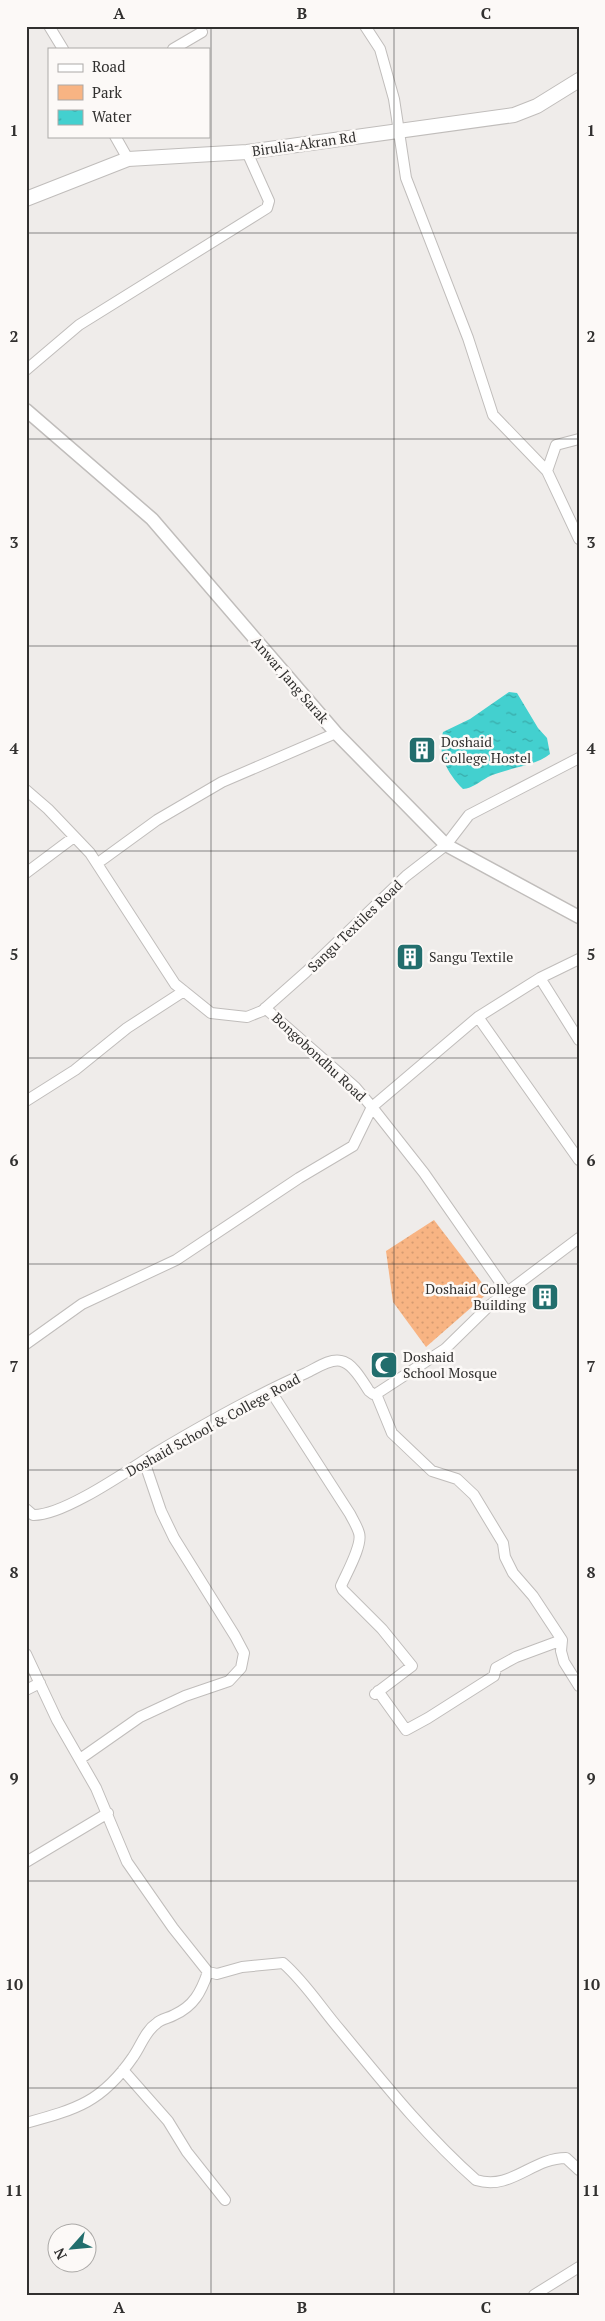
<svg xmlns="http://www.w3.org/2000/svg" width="605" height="2321" viewBox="0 0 605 2321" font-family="'PT Serif',serif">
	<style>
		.green { fill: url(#green-dots) }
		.water { fill: url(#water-ripples) }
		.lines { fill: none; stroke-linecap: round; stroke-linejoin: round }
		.minor-casing { stroke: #c0bdbb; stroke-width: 12 }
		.major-casing { stroke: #c0bdbb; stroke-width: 15 }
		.highway-casing { stroke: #c0bdbb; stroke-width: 16 }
		.minor { stroke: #fff; stroke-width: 10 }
		.major { stroke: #fff; stroke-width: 12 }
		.highway { stroke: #fff; stroke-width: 14 }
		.grid { fill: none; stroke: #31302f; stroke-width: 1; stroke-opacity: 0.55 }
		.labels { text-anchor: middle; stroke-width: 5; stroke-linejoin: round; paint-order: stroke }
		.street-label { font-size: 14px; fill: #31302f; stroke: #fcf9f7 }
		.poi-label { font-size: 14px; fill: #31302f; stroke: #fcf9f7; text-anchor: start }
		.neatline { fill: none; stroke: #31302f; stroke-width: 2 }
		.grid-label { font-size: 16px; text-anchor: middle; font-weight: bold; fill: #31302f }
	</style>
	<defs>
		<pattern id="green-dots" width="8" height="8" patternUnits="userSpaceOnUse" patternTransform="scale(1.25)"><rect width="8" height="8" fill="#f8b483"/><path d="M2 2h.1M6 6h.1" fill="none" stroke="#d59b71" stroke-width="1.8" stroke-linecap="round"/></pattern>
		<pattern id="water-ripples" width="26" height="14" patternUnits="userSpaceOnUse" patternTransform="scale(1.25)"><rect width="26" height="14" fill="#43d0cf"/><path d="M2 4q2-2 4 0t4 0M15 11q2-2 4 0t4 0" fill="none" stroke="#39a9a8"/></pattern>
	</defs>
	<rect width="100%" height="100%" fill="#efecea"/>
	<!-- green -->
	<path class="green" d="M434,1220L489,1292L426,1347L393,1302L386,1251Z"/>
	<!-- water -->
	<path class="water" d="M509,692L517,693L538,728L547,738L550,754C536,766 506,768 488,777C479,782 473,788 463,789C447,773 437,754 443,732L470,719Z"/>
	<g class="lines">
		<!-- minor casing -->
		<g class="minor-casing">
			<path id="minor" d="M49,26L63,49
				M365,26L380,49L394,99L406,178L468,338L493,415L547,471L579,539
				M173,49L202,32
				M115,136L128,159
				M26,370L79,325L267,208L269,201L247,152
				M547,471L556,445L579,439
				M26,790L48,809L90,853L175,984L211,1013L247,1017L262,1011L306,972L406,876L446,845L469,815L579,758
				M102,860L157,820L222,782L336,733
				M26,873L74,837
				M540,978L579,1040
				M265,1008L355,1087L372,1107L424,1173L507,1292
				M478,1017L579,1160
				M26,1101L75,1070L127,1028L184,991
				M26,1344L82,1304L176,1260L299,1178L353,1146L372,1107L478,1017L540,978L579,959
				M270,1390L350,1514C353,1520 357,1526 359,1533C363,1545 346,1574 341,1586L343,1590L382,1629L412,1666L375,1694
				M376,1394L392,1433L432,1471L457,1479L474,1495L503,1543L505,1557L513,1573L533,1596L562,1640L561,1651L564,1662L579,1686
				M376,1394L445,1349L490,1305L579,1238
				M26,1509L33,1515C63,1516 127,1471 154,1454C201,1426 256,1395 306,1373C315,1369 330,1358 341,1361C353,1363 363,1382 369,1391L373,1394H376
				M26,1654L57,1720L96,1788L127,1862L173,1928L208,1972L217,1974L242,1967L283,1963C305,1982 321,2008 340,2030C383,2082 425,2135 476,2180C511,2191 532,2158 566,2158L579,2170
				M26,1690L40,1683
				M378,1691L406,1730L428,1718L494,1676L496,1668L516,1657L562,1640
				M80,1759L140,1717L185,1696L229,1681L241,1668L244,1653L235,1636L174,1538L161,1511L144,1461
				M26,1862L108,1813
				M123,2070L168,2121L187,2152L225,2200
				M26,2123C77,2109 102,2102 133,2057C141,2046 145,2031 157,2023C161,2019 169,2018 174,2015C194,2006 201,1992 208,1972
				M534,2295L579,2267"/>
		</g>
		<!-- major casing -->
		<g class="major-casing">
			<path id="major" d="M26,410L152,519L336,733L446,845L579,917"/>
		</g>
		<!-- highway casing -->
		<g class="highway-casing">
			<path id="highway" d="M26,199L128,159L247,152L514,115L537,106L579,80"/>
		</g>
		<!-- minor -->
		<use href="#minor" class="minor"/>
		<!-- major -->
		<use href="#major" class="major"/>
		<!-- highway -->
		<use href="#highway" class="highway"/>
	</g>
	<!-- grid -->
	<path class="grid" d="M211,26V2295M394,26V2295M26,233H579M26,439H579M26,646H579M26,851H579M26,1058H579M26,1264H579M26,1470H579M26,1675H579M26,1881H579M26,2088H579"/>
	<!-- icons -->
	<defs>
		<g id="building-square" transform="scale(1.4375)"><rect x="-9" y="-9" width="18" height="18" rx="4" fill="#226e6d" stroke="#fcf9f7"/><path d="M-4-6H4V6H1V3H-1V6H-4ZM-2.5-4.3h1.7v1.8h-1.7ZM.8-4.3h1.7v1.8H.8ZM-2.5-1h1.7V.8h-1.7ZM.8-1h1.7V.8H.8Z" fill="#fff"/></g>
		<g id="mosque-square" transform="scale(1.4375)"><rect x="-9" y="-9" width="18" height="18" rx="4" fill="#226e6d" stroke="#fcf9f7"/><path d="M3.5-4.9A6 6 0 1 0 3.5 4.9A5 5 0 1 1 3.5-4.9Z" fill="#fff"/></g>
	</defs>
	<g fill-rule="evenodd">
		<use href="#building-square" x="422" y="750"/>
		<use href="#building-square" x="410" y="957"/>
		<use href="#building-square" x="545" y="1297"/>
		<use href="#mosque-square" x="384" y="1365"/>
	</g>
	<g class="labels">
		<!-- street labels -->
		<g class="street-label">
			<text transform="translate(304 144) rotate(-8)" y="5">Birulia-Akran Rd</text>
			<text transform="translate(290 680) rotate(49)" y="5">Anwar Jang Sarak</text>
			<text transform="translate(355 926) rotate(-44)" y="5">Sangu Textiles Road</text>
			<text transform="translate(319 1057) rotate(43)" y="5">Bongobondhu Road</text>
			<text transform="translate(213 1425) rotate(-29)" y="5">Doshaid School &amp; College Road</text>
		</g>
		<!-- poi labels -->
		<g class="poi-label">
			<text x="441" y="747">Doshaid<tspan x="441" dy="16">College Hostel</tspan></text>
			<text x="429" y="962">Sangu Textile</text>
			<text x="526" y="1294" text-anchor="end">Doshaid College<tspan x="526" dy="16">Building</tspan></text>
			<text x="403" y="1362">Doshaid<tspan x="403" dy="16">School Mosque</tspan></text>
		</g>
	</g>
	<!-- border -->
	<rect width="605" height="2321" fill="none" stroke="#fcf9f7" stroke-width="55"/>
	<!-- legend -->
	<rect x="48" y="48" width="162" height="90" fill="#fcf9f7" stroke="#aba9a7"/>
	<rect x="58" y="64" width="25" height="8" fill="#ffffff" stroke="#aba9a7"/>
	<text x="92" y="72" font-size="15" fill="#31302f">Road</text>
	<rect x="58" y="85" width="25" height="15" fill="#f8b483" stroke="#aba9a7"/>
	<text x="92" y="98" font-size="15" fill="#31302f">Park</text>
	<rect x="58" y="110" width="25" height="15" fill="url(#water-ripples)" stroke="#aba9a7"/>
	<text x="92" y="122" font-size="15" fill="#31302f">Water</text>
	<!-- north arrow -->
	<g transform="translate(72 2248) rotate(243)"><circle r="24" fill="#fcf9f7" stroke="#aba9a7"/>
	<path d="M0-4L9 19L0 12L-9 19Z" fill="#226e6d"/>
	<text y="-8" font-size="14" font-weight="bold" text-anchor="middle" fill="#31302f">N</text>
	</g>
	<rect x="28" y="28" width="550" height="2266" class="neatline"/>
	<g class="grid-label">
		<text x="119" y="19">A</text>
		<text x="302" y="19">B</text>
		<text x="486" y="19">C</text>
		<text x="14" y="136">1</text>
		<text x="591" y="136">1</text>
		<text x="14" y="342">2</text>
		<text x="591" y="342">2</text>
		<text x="14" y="548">3</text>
		<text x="591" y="548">3</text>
		<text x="14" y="754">4</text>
		<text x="591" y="754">4</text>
		<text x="14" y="960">5</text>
		<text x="591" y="960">5</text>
		<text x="14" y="1166">6</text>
		<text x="591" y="1166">6</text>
		<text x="14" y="1372">7</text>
		<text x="591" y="1372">7</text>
		<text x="14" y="1578">8</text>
		<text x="591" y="1578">8</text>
		<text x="14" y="1784">9</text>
		<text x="591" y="1784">9</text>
		<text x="14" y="1990">10</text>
		<text x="591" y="1990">10</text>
		<text x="14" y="2196">11</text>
		<text x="591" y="2196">11</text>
		<text x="119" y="2313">A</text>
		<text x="302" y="2313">B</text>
		<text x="486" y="2313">C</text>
	</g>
</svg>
